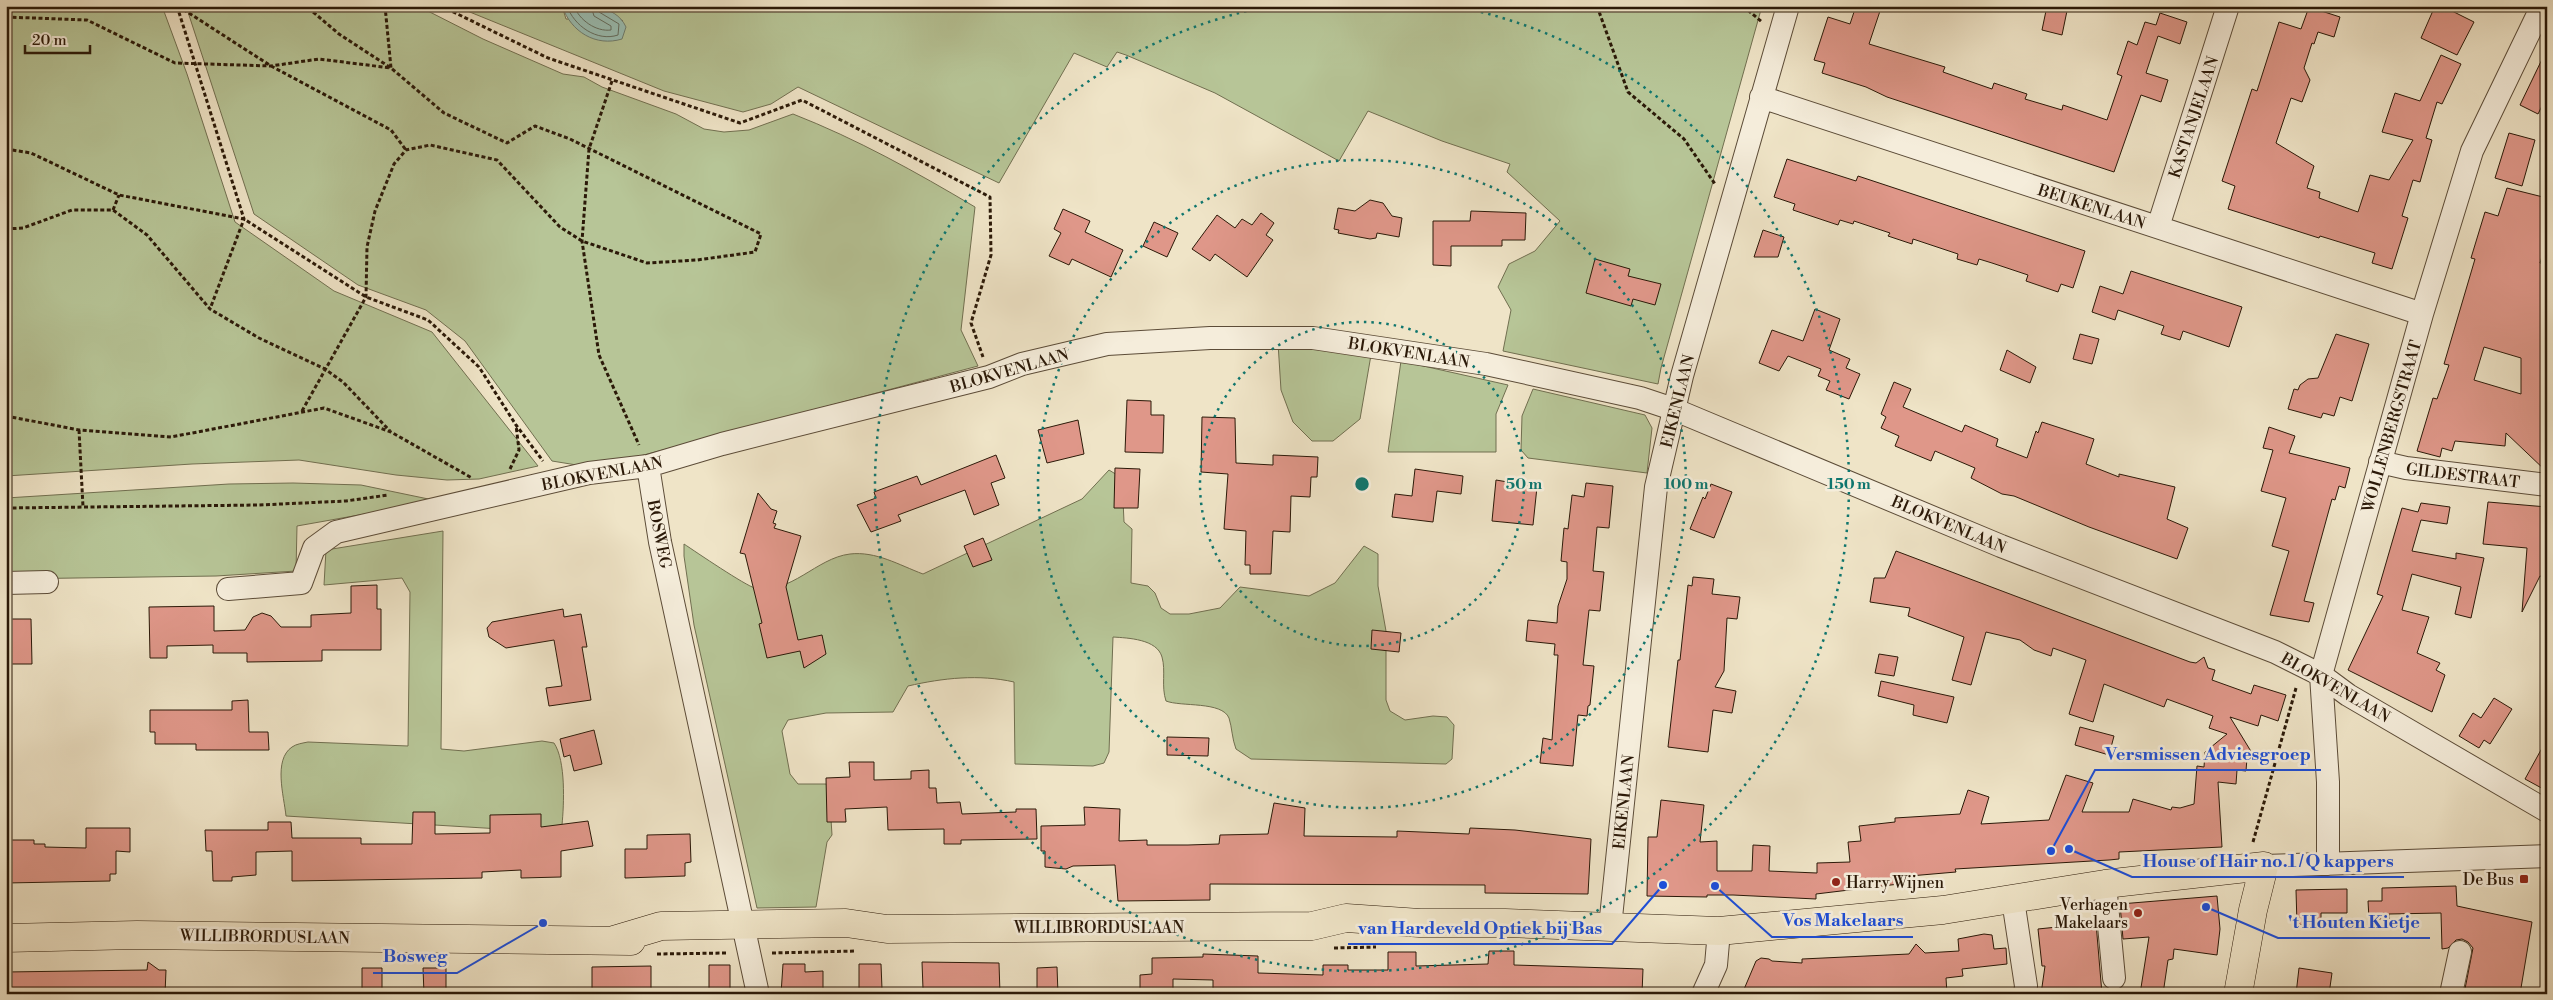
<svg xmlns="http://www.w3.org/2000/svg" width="2553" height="1000" viewBox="0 0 2553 1000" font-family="'Libre Bodoni',serif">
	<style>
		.green { fill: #b7c597; stroke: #716f50 }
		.water { fill: #9abfb4; stroke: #6e7d6f }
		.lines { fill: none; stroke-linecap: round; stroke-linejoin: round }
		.shore { stroke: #626c5e; stroke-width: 1 }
		.building { fill: #df9789; stroke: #2b1908; fill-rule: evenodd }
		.minor-casing { stroke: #5c4c38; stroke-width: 24 }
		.major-casing { stroke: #2b1908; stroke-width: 29 }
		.path { stroke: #2b1908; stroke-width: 3; stroke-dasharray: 4 2.5; stroke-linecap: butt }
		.minor { stroke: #f5eddb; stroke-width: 22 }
		.major { stroke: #efe4c7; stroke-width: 28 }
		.ring { fill: none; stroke: #0f766e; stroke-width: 2.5; stroke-dasharray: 2.5 5 }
		.poi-dot { fill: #8f2418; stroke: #f5eddb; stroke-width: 2 }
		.labels { text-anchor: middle; stroke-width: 5; stroke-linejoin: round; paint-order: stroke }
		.street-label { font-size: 16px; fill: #2b1908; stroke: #f5eddb }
		.poi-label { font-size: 16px; fill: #2b1908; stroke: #f5eddb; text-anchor: end }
		.centre { fill: #0f766e; stroke: #f5eddb; stroke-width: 2.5 }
		.ring-label { font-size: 15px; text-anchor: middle; font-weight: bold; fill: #0f766e; stroke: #f5eddb; stroke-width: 5; stroke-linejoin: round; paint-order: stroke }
		.leader { fill: none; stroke: #1d4ed8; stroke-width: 2 }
		.callout-dot { fill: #1d4ed8; stroke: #f5eddb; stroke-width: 2 }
		.callout-label { font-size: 18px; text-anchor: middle; font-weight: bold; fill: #1d4ed8; stroke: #f5eddb; stroke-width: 5; stroke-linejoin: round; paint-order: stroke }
	</style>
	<rect width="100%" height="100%" fill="#efe4c7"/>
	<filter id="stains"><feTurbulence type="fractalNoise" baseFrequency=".004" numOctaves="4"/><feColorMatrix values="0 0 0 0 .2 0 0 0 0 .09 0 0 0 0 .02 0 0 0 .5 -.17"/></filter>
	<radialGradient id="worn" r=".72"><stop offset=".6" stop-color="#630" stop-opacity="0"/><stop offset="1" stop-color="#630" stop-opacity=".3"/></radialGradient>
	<!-- green -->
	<path class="green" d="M6,6H162L187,74L235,222L334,291L432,332L538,466L479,479L447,480L396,475L299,460L192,464L6,476Z
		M186,6H418L483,39L563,74L584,77L602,87L676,114L704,129L724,132L749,130L793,114C857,139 916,172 975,207L961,330L978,366L595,468L552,461L465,341L426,310L358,285L254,214Z
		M455,6H562L566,19L623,21L599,6H1762L1661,368L1658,384L1503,351L1511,310L1498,287L1509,264L1535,251L1560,221L1507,172L1510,164L1442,141L1368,111L1339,161L1215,93L1126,55L1117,52L1107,67L1074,53L999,183L798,87L771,104L743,112L664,91Z
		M1278,343L1371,355L1360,419L1333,441H1312L1293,422L1281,390Z
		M1401,361L1508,385L1496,414V452H1388Z
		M1533,389L1645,415L1652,428L1647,473L1528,458L1521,450L1522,416Z
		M1109,470L1122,478L1124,522L1132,529L1131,583L1148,586L1155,593L1161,608L1170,614H1189L1220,608L1240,587L1309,596L1335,583L1364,546L1378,554V586L1386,631V700L1390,711L1405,720L1433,716L1447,717L1454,725L1452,759L1446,764L1251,759L1236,749C1232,739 1232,727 1229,718C1222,701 1181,707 1166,701C1161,686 1166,671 1162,657C1157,639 1128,638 1113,637L1109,752L1104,763L1093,766L1015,764L1014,682C979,674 943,678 908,686L893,712L826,713L788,720L782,731L790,774L798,784H826L829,788L832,835L827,842L816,907L757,908L694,625L684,556V544C696,552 746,586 755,588C791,595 816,558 850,554C876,551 899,565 923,574L1082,499Z
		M293,483L361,485L438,501L297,526L296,571L216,576L6,579V498L229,484Z
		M443,531L441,749L464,751L542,741L554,743C566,761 564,804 562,825L550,832L286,816C284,796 273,760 292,747C296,744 303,743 308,742L408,746L410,592L402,578L324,585L326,550Z"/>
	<!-- water -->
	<path class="water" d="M562,6C584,6 615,3 626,27L622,39C596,47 571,32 562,6Z"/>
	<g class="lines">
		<!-- shore -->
		<path class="shore" d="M567,6C574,26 597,42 618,35L619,24L599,12L597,6
			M574,6C579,20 596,32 611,30V26L594,16L591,6"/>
	</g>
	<!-- building -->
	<path class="building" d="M1856,6H1866L1880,11L1869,44L1945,67L1943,72L1992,89L1994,83L2027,94L2025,99L2062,110L2063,105L2107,120L2122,76L2117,74L2128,41L2137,45L2145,22L2156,25L2160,13L2187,22L2180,44L2158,36L2146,73L2168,80L2161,102L2141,95L2114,172L1887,97L1866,87L1822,73L1825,63L1814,60L1828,17L1850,24Z
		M2047,6H2068L2062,35L2042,30Z
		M2435,6H2442L2474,22L2457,55L2421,38Z
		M2309,7L2340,17L2334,37L2318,32L2314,44L2312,43L2304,68L2310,80L2302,102L2291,98L2276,143L2314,166L2307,188L2320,192L2319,198L2358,212L2370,175L2389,180L2413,140L2382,132L2395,93L2420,101L2441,55L2461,64L2442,104L2437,102L2426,138L2432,140L2420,182L2413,180L2402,216L2408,218L2392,269L2372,263L2375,253L2320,236L2319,238L2228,209L2235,186L2222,181L2252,89L2257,91L2279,22L2301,29Z
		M2547,49V96L2538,114L2520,105Z
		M2509,133L2535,140L2522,186L2495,178Z
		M1787,159L1856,181L1858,176L2085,251L2073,288L2061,284L2058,292L2026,281L2028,275L1992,263L1979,259L1977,265L1957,259L1958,254L1913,239L1912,244L1888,236L1890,233L1854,221L1853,224L1840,220L1838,225L1793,210L1795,204L1774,197Z
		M2507,188L2547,198V240L2540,263L2547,264V472L2506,433L2505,446L2455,441L2452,451L2442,448L2440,457L2417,451L2433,398L2437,399L2449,365L2444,364L2475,259L2471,258L2485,212L2498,216ZM2484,347L2521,358V394L2474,380Z
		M1370,200L1383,203L1392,216L1402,218L1399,237L1377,233L1376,238L1370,239L1338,233L1339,230L1334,229L1338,208L1355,211Z
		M1063,209L1090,221L1085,232L1123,250L1111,277L1072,259L1069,265L1049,256L1061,233L1054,229Z
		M1471,211L1526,213L1525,240H1502V246H1451V266L1433,265V221H1470Z
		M1261,213L1274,223L1266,235L1273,240L1247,277L1215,254L1210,261L1192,249L1217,215L1235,228L1242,219L1252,225Z
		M1154,222L1178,233L1167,257L1143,246Z
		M1763,230L1784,237L1778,257H1754Z
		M1595,259L1630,269L1628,276L1661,284L1655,305L1633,299L1631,306L1586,293Z
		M2131,271L2242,307L2229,347L2183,331L2180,340L2161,334L2164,326L2118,310L2115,320L2092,312L2100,286L2123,294Z
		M1815,309L1840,319L1829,350L1850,359L1846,368L1860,374L1849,399L1826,390L1830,381L1818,376L1821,369L1788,356L1779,371L1759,363L1772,330L1803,341Z
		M2080,334L2099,339L2092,364L2073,359Z
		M2336,334L2369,344L2352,401L2340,397L2334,416L2323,413L2321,418L2288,409L2294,389L2298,390L2300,385L2308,379L2318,378Z
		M2007,350L2036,367L2030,383L2000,370Z
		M1894,382L1911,389L1903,407L1962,432L1965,425L1998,439L1996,446L2027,458L2036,431L2038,433L2042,422L2094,439L2086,464L2119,477V474L2175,487L2167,519L2188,528L2177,559L2089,527L2014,496L2002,494L1971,478L1975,468L1935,451L1931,461L1895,446L1899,436L1881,428L1886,417L1881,414Z
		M1127,400L1151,401V415H1164L1163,453L1125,452Z
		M1202,417L1235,418L1236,463L1273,465V455L1318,457L1317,477H1311L1310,497L1291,496L1290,532L1273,531L1271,574H1250V565H1245L1246,531L1224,529L1228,474L1201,472Z
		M1078,420L1084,454L1047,463L1038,430Z
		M2269,427L2295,436L2289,453L2350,468L2345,488L2339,486L2335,500L2332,499L2304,601L2314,603L2309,622L2270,615L2289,551L2272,546L2286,498L2261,491L2273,450L2263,448Z
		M996,455L1005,478L991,483L999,505L974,515L965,490L898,515L901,521L871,532L857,505L876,498L874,492L917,476L921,485Z
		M1115,468L1140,469L1138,508H1114Z
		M1415,469L1463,476L1461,494L1437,491L1433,522L1392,517L1395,494L1412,496Z
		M1496,480L1537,487L1533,525L1492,521Z
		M1586,483L1613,486L1609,528L1597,527L1593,571L1604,572L1600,611L1589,610L1583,665L1594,666L1590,705L1588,706L1587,716L1578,715L1573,766L1540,763L1543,738L1552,740L1558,655H1554L1555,644L1526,641L1528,620L1557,623L1558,606L1567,579V562L1561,561L1564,528L1568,529L1572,495L1584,497Z
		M1711,484L1732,492L1714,538L1690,529L1703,497L1705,499Z
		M758,493L771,509L777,511L773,523L776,524L774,528L801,536L786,587L798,640L822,635L826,654L804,668L800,651L767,658L759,624L762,623L745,554L740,553Z
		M2488,502L2547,507L2545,577L2540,576L2522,612L2527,548L2483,544Z
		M2421,503L2450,507L2447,524L2421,520L2412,551L2456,559V553L2484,558L2471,618L2455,614L2461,587L2412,574L2402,610L2429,617L2417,653L2440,663L2436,670L2445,675L2432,712L2348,670L2383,596L2377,594L2402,508L2418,512Z
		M983,538L992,560L973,567L964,546Z
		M1896,551L2190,662L2196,663L2204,657L2208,668L2215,670L2212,680L2251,694L2254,685L2286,695L2278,721L2261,715L2258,726L2230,717L2252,753L2247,758L2246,771L2237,770L2236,784L2218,782L2222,847L2119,852V859L2109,860L1955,869L1956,872L1898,877L1899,884L1816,894V899L1733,895H1707V897L1647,896L1648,837H1657L1661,800L1704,805L1700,842L1717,841V871H1752L1753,845L1770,846L1769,871L1817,873V863L1850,862L1848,842L1861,841L1859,826L1895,822V818L1960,814L1968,790L1989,797L1981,824L2049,820L2066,775L2093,783L2082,812H2129L2133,799L2171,810L2172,807L2180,808L2194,804L2197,766L2204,767L2205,752L2227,734L2209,728L2213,716L2167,699L2164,707L2104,684L2093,722L2069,714L2086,660L2053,648L2051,656L2034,650L2020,640L1986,632L1971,685L1952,680L1964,637L1908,616L1910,608L1870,602L1874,578H1885Z
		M1693,577L1714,579L1712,594L1740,597L1737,619L1727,618L1724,671L1715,687L1736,691L1732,713L1713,710L1708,752L1668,747L1678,660H1680L1688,585L1692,586Z
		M377,585V609H381V650H322V661L247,662V653H213V645L167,646V658H150L149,607L214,606V631L245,630L253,617L262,613L271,616L281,627H311V615L351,613V586Z
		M563,609L564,617L581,614L587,647H582L591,700L549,706L546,688L562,686L554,640L506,648L489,637L487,628L492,622Z
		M6,619H31L32,664H6Z
		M1372,630L1401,633L1399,652L1371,649Z
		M1879,654L1898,657L1894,676L1875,673Z
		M1881,681L1954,697L1947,723L1913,715L1914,705L1878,696Z
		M2494,698L2512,709L2490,744L2484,740L2479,748L2459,736L2473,713L2481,718Z
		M248,700L249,732H268L269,750H196V744H155V732H150V710H232V701Z
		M2080,727L2114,736L2109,755L2075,745Z
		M594,730L602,764L574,771L570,755L564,757L560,739Z
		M1167,737L1209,738L1208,756L1167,755Z
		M2547,739V791L2525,779Z
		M849,762H874V780L911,779V771L929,770V788H936L937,803L960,802L962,814L1016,812V809H1036L1037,839L961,840V844H944V829L888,830L887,807L845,809L846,822H827L826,778L850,777Z
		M1274,803L1305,808L1304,836L1397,837V831L1469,834L1470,828L1515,830L1591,839L1588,894L1485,893V885L1210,884V900L1118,901L1115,865L1073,866L1066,869L1045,867V851H1041V826L1085,825L1084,807L1120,809L1119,841L1147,840V845H1188L1219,844L1220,835L1268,834Z
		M413,812H435V834L490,833V815L541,814V827L588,821L593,846L561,851V877L521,878V870L482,872V878L292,881V851L256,852V875L232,877V881H213L212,851H206L205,830H268V822H291L292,838H361V844H412Z
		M86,828H130V852L116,851V874H110V881L6,883V840H34V844H45V847L86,848Z
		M690,834L691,862L685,863V876L625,878V849H647V835Z
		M2456,886L2457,906L2532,922L2520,994H2464L2473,948L2468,942L2462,939L2456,940L2448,948L2442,949L2441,913L2389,914V919H2369L2368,901H2382V888Z
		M2347,889V913H2321V924L2297,925L2296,890Z
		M2217,896L2220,929L2217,955L2174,949L2173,959L2168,960L2163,994H2140L2149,937L2123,939L2120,904Z
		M2096,923L2102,994H2041L2045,966H2042L2038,929Z
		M1984,934L1992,935L1994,949L2006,948L2007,964L1962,969L1963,976L1946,978L1947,994H1742L1756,961L1761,958L1769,959L1772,961L1802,963V959L1909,954L1916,944L1925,953L1959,951L1958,939Z
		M1489,951H1514V965L1643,969L1642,994L1468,992V994H1213V980L1173,979V994H1140V975L1152,974V958L1203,957V954L1258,956V973L1323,975V965H1348V970H1388V952H1416V966L1488,964Z
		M148,962L159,970H166L165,994H6V972L147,970Z
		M922,962L999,963L1000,994H941V989H923Z
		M783,964H805V972L823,971V993L781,994Z
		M859,964H881L882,989L859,990Z
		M709,965H730V994H709Z
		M651,966V994H597V991H592V967Z
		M1057,967L1058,994H1037V968Z
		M362,968H382V994H362Z
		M423,968H446V994H424Z
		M2299,968L2332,973L2329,994H2296Z"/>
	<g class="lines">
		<!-- minor casing -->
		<g class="minor-casing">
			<path id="minor" d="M1761,97L2422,314
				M2158,227L2228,6
				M2380,462L2406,468L2547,485
				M648,466L660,542L758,994
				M6,583L47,582
				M228,589L301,583L314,548L336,532L589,473L648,466L722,444L989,377L1022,364L1107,344L1210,338H1313L1486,364L1640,398L1673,409L2001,546L2275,652L2321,675L2348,695L2547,811
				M2328,864V782L2321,675L2422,314L2472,151L2542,6
				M2264,866L2547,856
				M2105,884L2114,978
				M2013,900L2026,986L2025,994
				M1610,927L1656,487L1682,376L1788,6
				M1703,994L1716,965L1719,931
				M2451,994L2460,952"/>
		</g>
		<!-- major casing -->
		<g class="major-casing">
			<path id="major" d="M6,938L137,935L631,941
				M614,940L661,926L846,923L887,929L1312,926L1346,918L1420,923H1505L1719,931L1943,910L2105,884L2264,866L2253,910L2238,994"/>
		</g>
		<!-- path -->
		<path class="path" d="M177,6L244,219L210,309
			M178,6L271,66L391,130L406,150
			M441,6L548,58L740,123L802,100L990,197L991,255L971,323L983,357
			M1597,6L1628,92L1684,139L1715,184
			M1743,6L1762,22
			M6,17L87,20L175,63L271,66L319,59L391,68L385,6
			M612,81L589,149L582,241L599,355L639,445
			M6,149L31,153L119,195L244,219L366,297L428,320L479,367L516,425L543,461
			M113,210L119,195
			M6,229L23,228L72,210H113L147,235L210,309L259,338L325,369L343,382L390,431
			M302,411L366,297L367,247L375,211L394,164L406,150L430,145L497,160L560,227L582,241L647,263L697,260L755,252L761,234L570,139L535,126L507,143L444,113L391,68L339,34L306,6
			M6,416L79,430L171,437L324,408L391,432L472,478
			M79,430L83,507
			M510,469L519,450L516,425
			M6,508L259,505L346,501L388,495
			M2253,842L2296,688
			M1334,948L1376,947
			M772,953L856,951
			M657,954L728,953"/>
		<!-- minor -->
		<use href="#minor" class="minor"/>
		<!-- major -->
		<use href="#major" class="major"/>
	</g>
	<!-- distance rings -->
	<g class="ring">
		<circle cx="1362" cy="484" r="162"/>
		<circle cx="1362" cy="484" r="324"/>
		<path d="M1459 7A487 487 0 1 1 1265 7"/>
	</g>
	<!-- markers -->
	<g class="poi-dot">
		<rect x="2519" y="874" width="10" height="10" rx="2.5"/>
		<circle cx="1836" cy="882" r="5"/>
		<circle cx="2138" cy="913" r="5"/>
	</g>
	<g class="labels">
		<!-- street labels -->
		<g class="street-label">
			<text transform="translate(2193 117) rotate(-72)" y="6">KASTANJELAAN</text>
			<text transform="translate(2092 206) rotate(18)" y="6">BEUKENLAAN</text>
			<text transform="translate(1409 352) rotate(9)" y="6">BLOKVENLAAN</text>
			<text transform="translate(1009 370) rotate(-16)" y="6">BLOKVENLAAN</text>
			<text transform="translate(1677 401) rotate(-76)" y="6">EIKENLAAN</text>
			<text transform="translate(2391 426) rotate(-74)" y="6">WOLLENBERGSTRAAT</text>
			<text transform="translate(602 473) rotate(-11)" y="6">BLOKVENLAAN</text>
			<text transform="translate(2463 475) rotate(7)" y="6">GILDESTRAAT</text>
			<text transform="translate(1949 524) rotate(23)" y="6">BLOKVENLAAN</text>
			<text transform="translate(660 534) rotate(79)" y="6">BOSWEG</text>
			<text transform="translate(2336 687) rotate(30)" y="6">BLOKVENLAAN</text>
			<text transform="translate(1623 802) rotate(-84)" y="6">EIKENLAAN</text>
			<text x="1099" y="933">WILLIBRORDUSLAAN</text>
			<text transform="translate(265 936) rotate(1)" y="6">WILLIBRORDUSLAAN</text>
		</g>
		<!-- poi labels -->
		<g class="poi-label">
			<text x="2514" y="885">De Bus</text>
			<text x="1846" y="888" text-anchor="start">Harry Wijnen</text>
			<text x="2128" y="910">Verhagen<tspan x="2128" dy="18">Makelaars</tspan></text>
		</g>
	</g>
	<circle cx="1362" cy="484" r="8" class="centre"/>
	<g class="ring-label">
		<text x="1524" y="489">50 m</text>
		<text x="1686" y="489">100 m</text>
		<text x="1849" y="489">150 m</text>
	</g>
	<!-- callouts -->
	<path class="leader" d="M2051 851L2095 770H2321M2069 849L2132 877H2404M1715 886L1772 937H1913M2206 907L2278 938H2430M1663 885L1612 944H1348M543 923L457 973H373"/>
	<g class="callout-dot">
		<circle cx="2051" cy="851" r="5"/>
		<circle cx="2069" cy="849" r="5"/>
		<circle cx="1715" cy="886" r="5"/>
		<circle cx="2206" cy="907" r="5"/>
		<circle cx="1663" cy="885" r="5"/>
		<circle cx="543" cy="923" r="5"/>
	</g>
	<g class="callout-label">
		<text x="2208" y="760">Versmissen Adviesgroep</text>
		<text x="2268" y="867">House of Hair no.1 / Q kappers</text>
		<text x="1843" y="926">Vos Makelaars</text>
		<text x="2354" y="928">'t Houten Kietje</text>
		<text x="1480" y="934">van Hardeveld Optiek bij Bas</text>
		<text x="415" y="962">Bosweg</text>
	</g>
	<!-- margin -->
	<rect width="2553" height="1000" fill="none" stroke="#efe4c7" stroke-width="25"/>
	<rect x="8" y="8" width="2538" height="985" fill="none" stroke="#2b1908" stroke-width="2.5"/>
	<rect x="12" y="12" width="2528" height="975" fill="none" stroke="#2b1908"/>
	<!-- scale -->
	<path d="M25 45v8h65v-8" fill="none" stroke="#2b1908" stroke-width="2.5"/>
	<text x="32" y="45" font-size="15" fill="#2b1908" stroke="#f5eddb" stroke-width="4" paint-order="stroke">20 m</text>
	<rect width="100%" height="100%" filter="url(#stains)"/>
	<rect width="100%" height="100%" fill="url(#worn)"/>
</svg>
